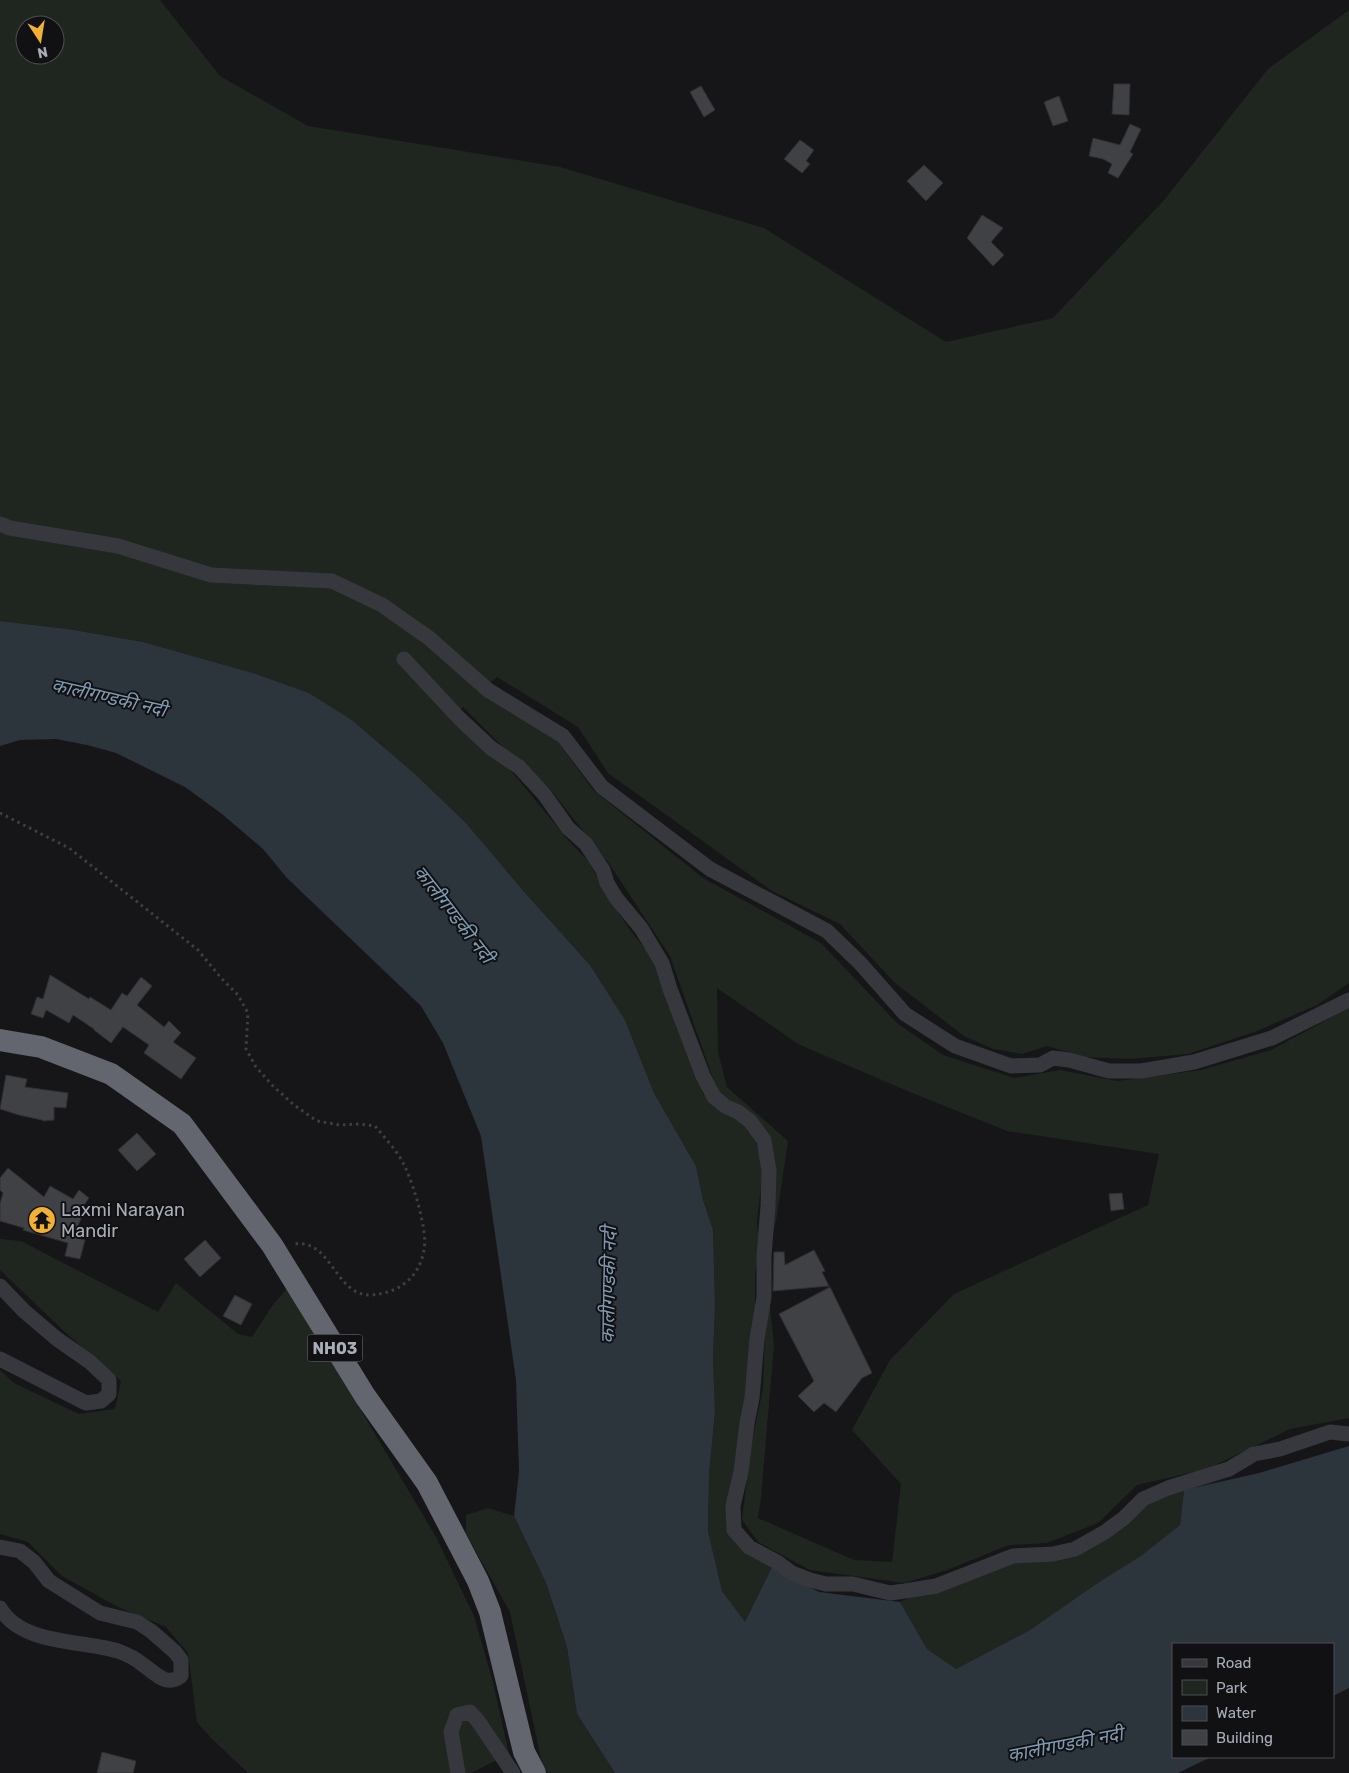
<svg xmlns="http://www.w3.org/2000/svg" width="1349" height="1773" viewBox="0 0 1349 1773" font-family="Rubik,'Noto Sans Devanagari',sans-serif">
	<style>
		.green { fill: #1e261f; fill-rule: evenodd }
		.water { fill: #2c353c }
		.building { fill: #404145; stroke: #303034 }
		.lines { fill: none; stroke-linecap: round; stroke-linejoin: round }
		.path { stroke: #3d3f44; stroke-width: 3; stroke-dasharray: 2.5 4; stroke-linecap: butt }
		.minor { stroke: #37383d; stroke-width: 15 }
		.highway { stroke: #63666e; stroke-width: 22 }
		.labels { text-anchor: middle; stroke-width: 4; stroke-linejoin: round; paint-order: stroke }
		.shield { fill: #111113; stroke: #7b7e86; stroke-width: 1 }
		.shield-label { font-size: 16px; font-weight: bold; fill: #a8adb8 }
		.poi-label { font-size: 18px; fill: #a8adb8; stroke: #111113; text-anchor: start }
		.water-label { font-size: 19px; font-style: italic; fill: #7f9bb3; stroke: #111113 }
	</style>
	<rect width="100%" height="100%" fill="#161618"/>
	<!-- green -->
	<path class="green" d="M0,0H160L220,76L308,126L560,167L764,228L946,342L1053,318L1165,199L1268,69L1349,10V983L1317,1005L1257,1031L1188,1054L1129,1059L1085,1057L1047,1046L1022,1054L993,1049L964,1036L895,983L840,924L772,891L608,773L578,727L497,677L481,691L556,739L593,790L703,878L821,943L897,1023L943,1055L1014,1078L1060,1070L1117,1081L1201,1070L1271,1050L1349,1008V1418L1290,1429L1207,1469L1137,1485L1098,1523L1047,1543L1009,1545L947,1570L904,1583L810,1570L758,1542L742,1520L751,1445L763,1389L766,1297L765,1275V1256L772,1170L768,1137L741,1106L718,1093L670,956L608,862L550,789L502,746L463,707L449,719L512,772L569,841L590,863L604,891L630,930L653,959L669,1007L677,1022L703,1094L718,1109L734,1118L754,1133L763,1169L757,1221L759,1244L755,1277V1316L750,1375L727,1528L735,1543L772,1567L745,1623L722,1591L708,1531L709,1474L715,1412L713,1358L715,1305L713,1230L703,1200L696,1166L654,1093L625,1020L590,965L526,894L466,823L415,774L352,720L309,693L253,673L143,642L68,629L0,621ZM25,25H55V55H25ZM717,988L798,1044L910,1092L1007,1131L1159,1154L1148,1205L954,1294L890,1360L852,1430L901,1484L892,1562L854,1560L758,1518L761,1498L774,1345L768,1287L766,1256L776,1221L788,1141L727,1087L718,1052Z
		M0,1239L21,1241L158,1312L176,1283L238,1334L252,1337L272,1306L288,1287L436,1537L474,1616L493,1682L509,1754L471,1773H248L211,1738L197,1722L188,1653L166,1627L118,1607L62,1576L28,1542L0,1534V1370L14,1383L79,1414L115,1409L121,1381L67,1334L0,1270Z
		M1184,1490L1180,1525L1141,1557L1096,1584L1030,1630L956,1669L927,1649L900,1602L913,1596L1015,1560L1071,1557L1151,1501Z
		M488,1508L514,1516L546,1583L567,1647L577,1714L615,1773H548L542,1764L510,1612L466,1534V1515Z"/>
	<!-- water -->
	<path class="water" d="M0,621L68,629L143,642L253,673L309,693L352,720L415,774L466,823L526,894L590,965L625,1020L654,1093L696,1166L703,1200L713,1230L715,1305L713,1358L715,1412L709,1474L708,1531L722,1591L745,1622L772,1567L819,1592L900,1602L927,1649L956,1669L1030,1630L1096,1584L1141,1556L1180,1525L1184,1490L1259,1473L1349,1446V1688L1333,1696V1644H1173V1757H1211L1178,1773H615L577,1714L567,1647L546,1583L514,1516L519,1472L516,1380L481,1136L443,1043L421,1006L287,878L263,849L222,814L185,787L116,753L87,745L56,739L20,740L0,746Z"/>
	<!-- building -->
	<path class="building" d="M1114,84H1130L1129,115L1112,114Z
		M701,86L715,110L704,117L690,92Z
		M1059,96L1068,121L1053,126L1044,102Z
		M1130,124L1141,129L1130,152L1133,154L1118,178L1108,173L1112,164L1103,159L1089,156L1093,138L1120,145Z
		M800,140L814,150L806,161L810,164L802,173L784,159Z
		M924,165L943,183L926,201L907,181Z
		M982,215L1003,228L991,242L1004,255L993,266L967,238Z
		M50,975L89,999L90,997L111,1010L122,993L127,996L141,977L152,986L137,1005L164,1027L169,1021L181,1033L173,1042L196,1058L181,1079L144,1053L149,1045L123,1027L111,1043L94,1030V1029L73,1015L69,1023L46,1010L43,1018L31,1014L37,997L43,999Z
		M6,1075L27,1079L25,1087L68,1093L66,1108L54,1107V1120L43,1121L42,1120L19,1115L0,1109Z
		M137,1133L156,1154L137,1171L118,1150Z
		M8,1168L44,1197L50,1186L73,1199L79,1190L89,1198L79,1212L83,1214L73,1237L85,1240L80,1259L65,1256L68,1243L23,1230L24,1228L0,1221V1204L3,1193L0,1190V1178Z
		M1122,1193L1124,1209L1111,1211L1109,1194Z
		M205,1240L221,1258L200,1277L184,1259Z
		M814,1250L825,1271L822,1272L829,1286L773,1291L774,1252H784L785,1265Z
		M830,1287L872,1373L862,1378L836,1412L824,1403L814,1412L798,1396L814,1381L779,1314Z
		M235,1295L252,1304L241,1325L223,1316Z
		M102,1752L136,1761L133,1773H97Z"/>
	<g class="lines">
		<!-- path -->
		<path class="path" d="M0,813L69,848L198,950L221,978L238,995L248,1013L246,1049L256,1067L272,1085L294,1105L317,1121L340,1125L359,1124L375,1126C386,1139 399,1153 406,1169C414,1187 428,1231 424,1250C419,1278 399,1293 371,1295C338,1296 333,1249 304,1244C300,1243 296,1244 292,1244"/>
		<!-- minor -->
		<path class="minor" d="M0,524L10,528L118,546L211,575L332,581L382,605L429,638L488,690L563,736L602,787L710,869L827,931L860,963L905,1014L955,1046L1011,1066L1040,1065L1053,1058L1069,1060L1109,1071H1141L1194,1062L1272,1038L1349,1000
			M404,659L459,718L491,748L519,767L544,794L568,828L586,844L603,870L607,883L616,898L641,928L662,963L670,989L703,1076L714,1097L725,1106L738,1112L750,1121L764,1140L769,1171L768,1206L764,1256V1297L757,1339L752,1398L747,1423L741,1472L733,1506L734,1530L749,1547L777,1562L792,1573L810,1580L826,1584H853L890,1593L905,1591L936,1586L1013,1556L1053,1554L1075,1549L1105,1532L1124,1518L1143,1499L1168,1488L1229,1469L1254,1454L1280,1449L1330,1432L1349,1434
			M0,1286L24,1311L57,1339L90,1362L109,1380V1394L101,1401L86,1403L0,1359
			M0,1547L20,1551L34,1562L49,1581L100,1613L137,1622L151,1631L175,1652L181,1660V1676C166,1688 154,1672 142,1664C136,1659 126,1654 118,1651C82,1640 21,1645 0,1608
			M458,1773L451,1732L457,1715L470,1712L478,1721L513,1773"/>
		<!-- highway -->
		<path class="highway" d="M0,1040L41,1047L111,1074L182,1124L272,1245L365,1396L427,1483L478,1581L490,1612L524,1752L535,1773"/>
	</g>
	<!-- icons -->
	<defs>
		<g id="temple-disc" transform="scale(1.4375)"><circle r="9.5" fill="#f2b134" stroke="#111113"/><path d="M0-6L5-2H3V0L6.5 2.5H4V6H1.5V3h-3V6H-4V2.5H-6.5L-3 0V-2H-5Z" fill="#111"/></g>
	</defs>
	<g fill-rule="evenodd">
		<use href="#temple-disc" x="42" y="1220"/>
	</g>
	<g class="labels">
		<!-- shield labels -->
		<rect class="shield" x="307.5" y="1334.5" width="55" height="27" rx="4"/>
		<g class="shield-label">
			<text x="335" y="1354">NH03</text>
		</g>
		<!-- poi labels -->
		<g class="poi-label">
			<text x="61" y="1216">Laxmi Narayan<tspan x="61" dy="21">Mandir</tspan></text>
		</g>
		<!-- water labels -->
		<g class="water-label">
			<text transform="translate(109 697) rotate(13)" y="7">कालीगण्डकी नदी</text>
			<text transform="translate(454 914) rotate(52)" y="7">कालीगण्डकी नदी</text>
			<text transform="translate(608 1285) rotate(-89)" y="7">कालीगण्डकी नदी</text>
			<text transform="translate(1065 1744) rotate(-11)" y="7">कालीगण्डकी नदी</text>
		</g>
	</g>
	<!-- legend -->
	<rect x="1172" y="1643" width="162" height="115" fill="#111113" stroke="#4d4f55"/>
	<rect x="1182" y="1659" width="25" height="8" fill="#37383d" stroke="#4d4f55"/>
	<text x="1216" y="1668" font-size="15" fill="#a8adb8">Road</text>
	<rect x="1182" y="1680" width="25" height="15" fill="#1e261f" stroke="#4d4f55"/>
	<text x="1216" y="1693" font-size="15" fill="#a8adb8">Park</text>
	<rect x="1182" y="1706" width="25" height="15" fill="#2c353c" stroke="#4d4f55"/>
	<text x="1216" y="1718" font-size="15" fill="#a8adb8">Water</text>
	<rect x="1182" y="1730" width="25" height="15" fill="#404145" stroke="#4d4f55"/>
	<text x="1216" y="1743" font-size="15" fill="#a8adb8">Building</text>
	<!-- north arrow -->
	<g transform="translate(40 40) rotate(168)"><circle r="24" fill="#111113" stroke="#4d4f55"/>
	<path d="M0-4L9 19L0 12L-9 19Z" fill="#f2b134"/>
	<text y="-8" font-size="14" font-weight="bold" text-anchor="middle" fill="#a8adb8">N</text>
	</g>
</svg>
